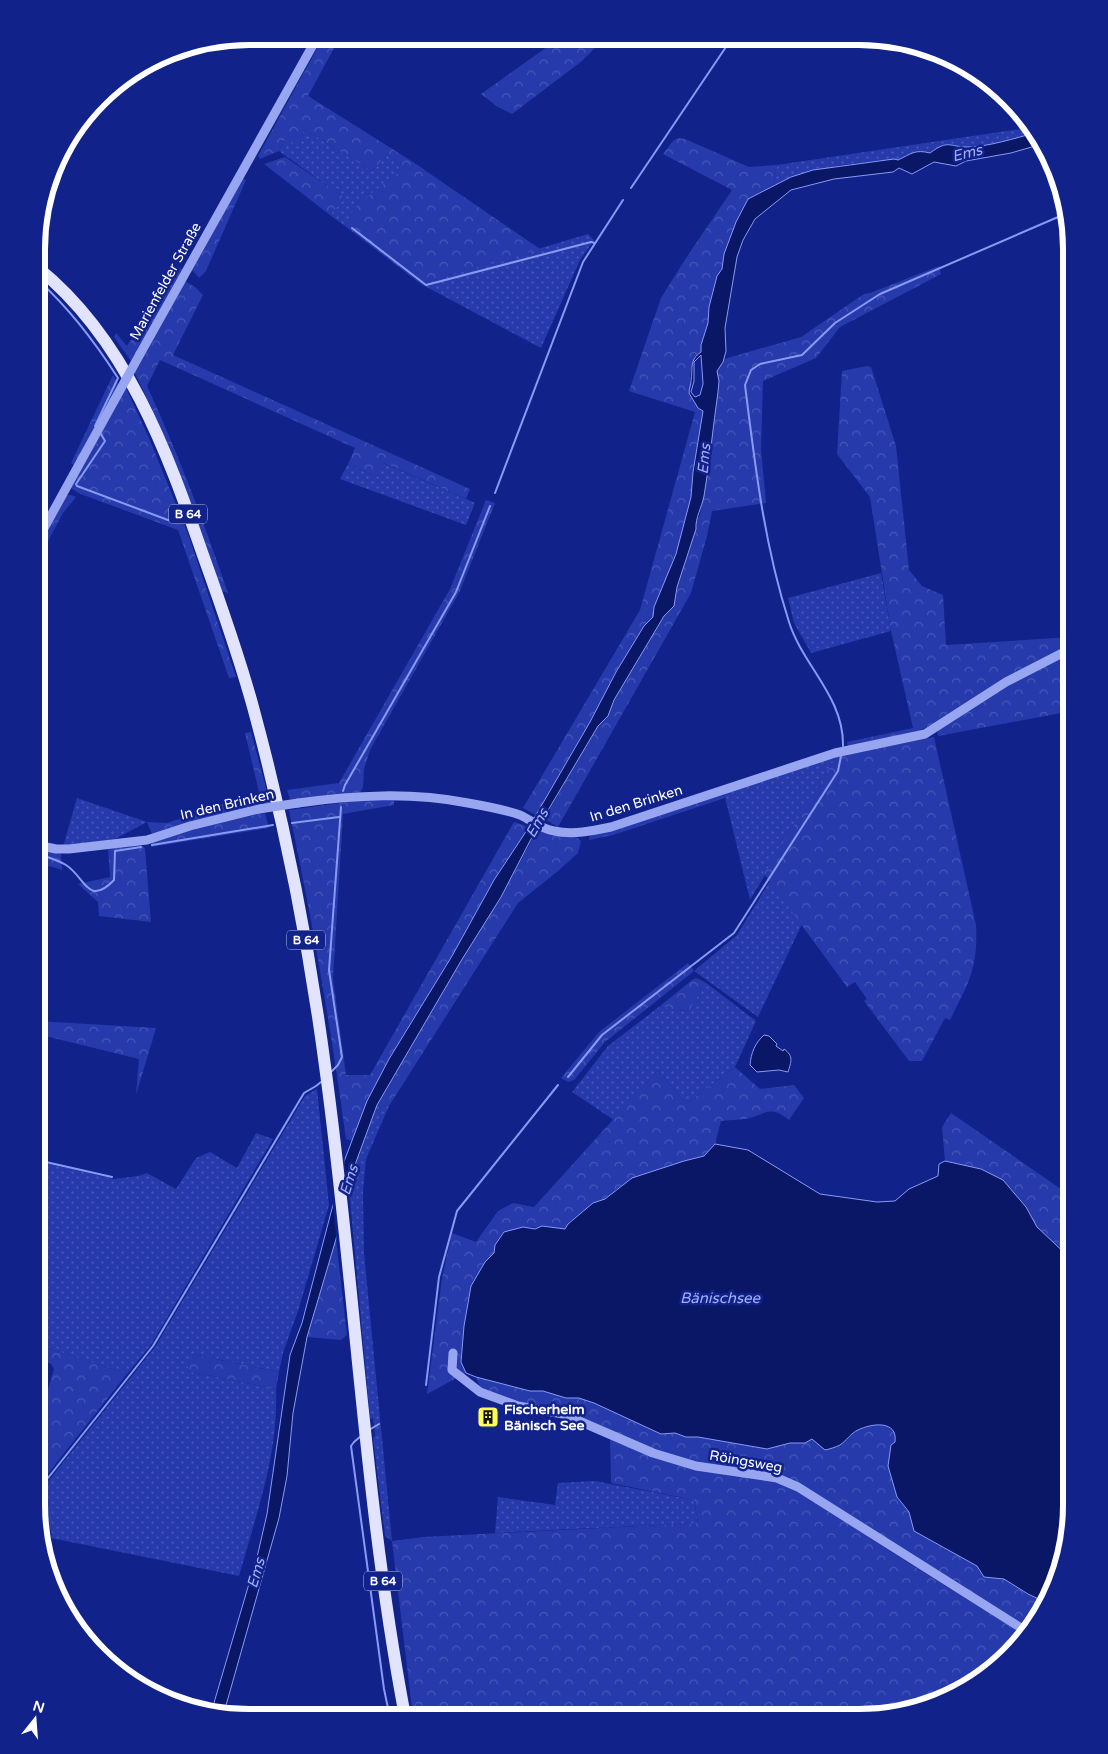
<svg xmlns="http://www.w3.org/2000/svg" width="1108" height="1754" viewBox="0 0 1108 1754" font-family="'Varela Round',sans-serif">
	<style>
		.grass { fill: url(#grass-dots) }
		.forest { fill: url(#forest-crowns) }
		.water { fill: #0a1666; stroke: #899af5; fill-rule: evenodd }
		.pier { fill: #11228b }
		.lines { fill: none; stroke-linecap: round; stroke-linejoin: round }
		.stream { stroke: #899af5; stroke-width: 2 }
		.minor { stroke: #98a5f1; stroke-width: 9 }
		.major { stroke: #e2e4ff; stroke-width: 12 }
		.minor-bridge { stroke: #98a5f1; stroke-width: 9 }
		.labels { text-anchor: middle; stroke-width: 5; stroke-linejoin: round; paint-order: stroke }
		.shield { fill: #11228b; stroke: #b8bddc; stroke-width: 1 }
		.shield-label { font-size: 12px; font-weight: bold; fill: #fff }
		.street-label { font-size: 14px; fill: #fff; stroke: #11228b }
		.poi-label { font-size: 14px; font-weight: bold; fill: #fff; stroke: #11228b; text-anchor: start }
		.water-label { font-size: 15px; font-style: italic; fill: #a3b0f9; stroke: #11228b }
		.rim { fill: none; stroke: #fff; stroke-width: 6 }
	</style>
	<defs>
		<pattern id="grass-dots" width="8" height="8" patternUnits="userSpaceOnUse" patternTransform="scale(1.25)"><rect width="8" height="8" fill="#263aac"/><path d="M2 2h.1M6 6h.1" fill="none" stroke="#4758b8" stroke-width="1.8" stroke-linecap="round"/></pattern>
		<pattern id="forest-crowns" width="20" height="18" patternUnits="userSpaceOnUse" patternTransform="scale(1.25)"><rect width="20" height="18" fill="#263aac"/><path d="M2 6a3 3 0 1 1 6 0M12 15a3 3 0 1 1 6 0" fill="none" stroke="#4758b8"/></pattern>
	</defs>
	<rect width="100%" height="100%" fill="#11228b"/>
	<!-- grass -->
	<path class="grass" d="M1029,121L1035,133C1015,138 988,147 967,147C948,147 949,139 930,153C914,149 911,155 898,160L894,159C849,164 814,166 773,186L777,165L1027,128Z
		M304,129L372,171L387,155L406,167L356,206L345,226L330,215L344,198L279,151L286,138L299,146Z
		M588,234L594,240L580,260L541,348L421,284Z
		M383,463L475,503L466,525L340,479L348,464L377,477Z
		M881,573L891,631L811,653L794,623L788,598Z
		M836,757L750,900L724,793Z
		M77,798L147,822L115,839L63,847Z
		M770,881L802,924L758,1017L694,971L737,935Z
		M705,982L756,1021L735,1067L686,1104L658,1070L614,1120L572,1092L608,1046L660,1006L678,1011L690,1010Z
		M317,1089L329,1205L299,1308L283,1353L279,1372L192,1354L187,1371L276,1389C279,1453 256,1515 239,1576L51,1538L52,1534L39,1500L42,1489L155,1347L305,1096Z
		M377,1105L389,1106L366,1159L363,1191L364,1253L392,1541L385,1536L373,1438L375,1436L373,1418L370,1419L369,1405L349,1190L356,1162Z
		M256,1133L273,1139L151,1345L127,1374L36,1344L37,1161L114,1179L138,1176L147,1173L176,1189L196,1158L210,1152L237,1168Z
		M595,1481L694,1500L698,1523L495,1533L498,1497L555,1505L558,1483Z"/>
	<!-- forest -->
	<path class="forest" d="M324,36L340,37L308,96L413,162L540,249L421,284L345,226L356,206L405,167L387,155L372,171L304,129L299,147L286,138L279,151L260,159L258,156Z
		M561,37H606L582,61L512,114L498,107L481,94Z
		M678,138L685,139L749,167L777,165L773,186L748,199L724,254L722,269L717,276L709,307L708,323L701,352C686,363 686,400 703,411L693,472L691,497L676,554L657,602L653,617L644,626L616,672L590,722L536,815L523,808L640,610L695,412L629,391L661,298L686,258L732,190L663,154L673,141Z
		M285,157L345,198L330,215L264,164Z
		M242,178L246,180L206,271L199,278L192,270Z
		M939,266L941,274L840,327L816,358L763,381L761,450L766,503L712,511L707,536L691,593L558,827L544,819L598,726L608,716L614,700L664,616C673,610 676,597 677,587L696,529V522L700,515L708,470L718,392L719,381L716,371L724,359L801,337L864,294L870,293Z
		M180,268L182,269L131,361L114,337L116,333L127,346Z
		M185,281L195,287L203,295L173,355L470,489L466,499L384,463L377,477L348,464L355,448L160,360L147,386C178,453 204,523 228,593L222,591C196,517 170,442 134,372Z
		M867,366L871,367L896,446L909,570L922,586L943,595L946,645L1072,637V711L938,736L936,723L918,731L848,746L847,742L913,728L891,631L870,497L837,454L842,371Z
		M113,375L118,384L74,465L71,463Z
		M126,388L149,438L188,534L236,677L229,678L178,530L78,493L70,487Z
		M66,495H71L76,497L63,513L38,560V545Z
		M486,500L495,503L460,591L370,750L364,769L363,787L360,793L290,799L287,790L339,783L450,589Z
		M251,732L270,803L190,822L152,834L147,822L167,823L259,792L245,733Z
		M934,737L976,925C978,969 969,982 950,1020L945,1018L922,1061H909L864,1001L867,999L855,982L847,987L764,874L836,757Z
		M724,793L725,798L613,835L589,840L590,835Z
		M394,799V805L343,814L333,978L346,1075H370L514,822L529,827L494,880L452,956L389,1059L367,1101L352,1141L346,1139C331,1028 312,919 289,810L354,801Z
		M265,813L269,828L151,847L152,842C189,830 227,820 265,813Z
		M537,830L553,836H575L581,841L578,853L558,871L518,903L389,1106L377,1105L461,961L501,897Z
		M140,844L145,849L151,922L99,916L98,902L78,884L110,877L108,849Z
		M37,848L61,854L62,870L50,866L37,870Z
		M688,963L694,971L605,1042L574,1080L568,1082L561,1078L599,1032Z
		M696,978L705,982L690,1010L678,1011L660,1006L692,980Z
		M37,1021L156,1028L136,1095L139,1059L37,1034Z
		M735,1067L760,1089L794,1085L804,1098L789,1120C769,1104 766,1115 745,1119C737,1120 728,1120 721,1121L715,1144L704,1156L684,1161L632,1178L604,1199L593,1203L568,1223L565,1229L524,1227L495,1245L494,1253L485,1262L471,1286L468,1300L461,1362L466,1373L427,1394L442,1278L452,1233L476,1242L498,1211L513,1203L534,1207L658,1070L686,1104Z
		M951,1113L1071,1196V1259L1037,1227L1026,1207L981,1169L945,1161L942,1127Z
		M336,1239L347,1335L341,1340L307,1337Z
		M36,1344L127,1374L38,1486L36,1491V1416L45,1399L54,1369L51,1364L36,1359Z
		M191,1354L279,1372L276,1389L187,1371Z
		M476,1377L530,1391H543L566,1398H579L594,1403L661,1434L675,1433L686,1437H698L767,1449L790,1443H805L812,1439L840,1445L857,1430L872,1425H886L893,1429L896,1436L895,1442L888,1466L897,1497L909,1512L914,1531L977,1566L984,1577L1004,1579L1027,1594L1045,1602L1030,1630L799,1484L697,1464L654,1451L563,1412L506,1400L481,1389Z
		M610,1437L651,1455L776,1481L796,1490L904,1560L1027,1636L989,1674L941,1701L860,1718L413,1717L392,1541L423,1537L698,1523L694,1500L611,1483Z"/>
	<!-- water -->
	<path class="water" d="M1035,133L1042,144L1011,153L966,161L956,166L934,162L912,174L899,168L893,172L834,179L791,190L755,219L743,240L737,257L725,328L726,351L723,362L717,371L719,381L718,392C713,426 710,461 704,496C702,507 695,518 696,529L677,587L674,606L664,616L614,700L608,716L598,726L531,839L501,897L461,961L377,1105L356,1162L336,1239L307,1337L293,1413L287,1476L279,1518L223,1716L211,1713L258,1553L267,1514L290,1355L302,1323L345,1159L367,1101L389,1059L452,956L494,880L529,827L590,722L616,672L644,626L653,617L654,607L676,554L691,497L693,472L703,411L698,408L689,393C689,389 691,385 691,381C693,369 689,360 701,352V345L708,323L709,307L717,276L722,269L724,254L736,222L748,199L791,177L813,170L894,159L898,160C911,154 915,149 930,153C949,139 949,147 967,147C988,147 1015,138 1035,133ZM701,355L703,384L700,395L695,397L691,392L694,381V362Z
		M764,1035L769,1036L777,1044L776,1046L783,1051L784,1049C794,1056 791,1062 788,1072L779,1070L757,1072L750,1065C751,1053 755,1043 764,1035Z
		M715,1144L748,1150L820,1194L877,1202L895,1201L909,1189L938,1176L939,1164L945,1161L981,1169L1003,1180L1026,1207L1037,1227L1071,1259V1520L1060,1574L1045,1602L1028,1594L1004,1579L984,1577L977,1566L914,1531L909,1512L897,1497L888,1466L891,1445L895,1442C898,1420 872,1423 858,1430C851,1433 846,1441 840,1445C836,1447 830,1449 825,1450L812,1439L805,1443H790L767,1449L698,1437H686L675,1433L661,1434L594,1403L579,1398H566L543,1391H530L476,1377L466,1373L461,1362L464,1326L471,1286L485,1262L494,1253L495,1245L504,1232L523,1227L535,1229L542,1226L565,1229L568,1224L593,1203L605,1199L632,1178L684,1161L704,1156Z"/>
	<!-- pier -->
	<path class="pier" d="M344,1155L349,1200L337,1244L332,1199Z"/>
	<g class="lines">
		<!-- stream -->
		<path class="stream" d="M631,188L732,38
			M352,228L426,285L591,242L595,243
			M38,280C70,309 95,342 118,378L95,426
			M101,434L105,441L76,484L77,486L176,523
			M495,493L583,262L623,200
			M843,746C844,697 803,666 789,622C764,544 755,465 745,385L751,370L760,364L802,355L835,323L880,294L1065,214
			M343,791L345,785L456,592L490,506
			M292,823L339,817
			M152,845L273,825
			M37,853C46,857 58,860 66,865C86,878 88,907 114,880L115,851L141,847
			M332,1071L338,1065L342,1057L329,970L341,807
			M568,1077L602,1035L734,933L838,771L841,756
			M37,1160L112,1177
			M426,1385L439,1277L457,1211L558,1085
			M369,1430L379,1424
			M361,1436L354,1442L351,1446L384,1689L389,1713L387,1716
			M36,1498L40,1488L153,1346L304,1093L316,1086L321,1082
			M36,1502L49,1534"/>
		<!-- minor -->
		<path class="minor" d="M140,354L318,36
			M38,539L114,401
			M298,803C355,795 411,792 468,803C485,806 503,809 520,815C531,820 541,829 554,831C573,835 592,831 611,827L835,753L925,734L1006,682L1072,648
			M37,845L56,849H69L147,840L190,826L259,809
			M453,1353L452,1370L480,1392L518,1406L563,1414L653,1453L696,1466L777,1478L798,1487L1029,1633"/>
		<!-- major -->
		<path class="major" d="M38,268C126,339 167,451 203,555C221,605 239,656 253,707C285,825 309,945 325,1066C355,1282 364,1501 405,1716"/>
		<!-- minor-bridge -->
		<path class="minor-bridge" d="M114,401L140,354
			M259,809L298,803"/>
	</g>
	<!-- icons -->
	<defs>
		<g id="building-square" transform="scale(1.125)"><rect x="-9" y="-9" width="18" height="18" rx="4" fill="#fdff58" stroke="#11228b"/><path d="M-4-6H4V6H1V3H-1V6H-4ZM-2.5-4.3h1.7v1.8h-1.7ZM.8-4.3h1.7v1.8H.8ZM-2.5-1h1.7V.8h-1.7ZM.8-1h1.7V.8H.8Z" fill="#111"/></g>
	</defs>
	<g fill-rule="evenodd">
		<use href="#building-square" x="488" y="1417"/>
	</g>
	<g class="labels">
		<!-- shield labels -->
		<g class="shield">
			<rect x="169" y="504.5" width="38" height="19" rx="4"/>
			<rect x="287" y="930.5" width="38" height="19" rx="4"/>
			<rect x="364" y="1571.5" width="38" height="19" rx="4"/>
		</g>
		<g class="shield-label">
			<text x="188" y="518">B 64</text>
			<text x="306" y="944">B 64</text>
			<text x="383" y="1585">B 64</text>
		</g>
		<!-- street labels -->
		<g class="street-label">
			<text transform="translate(165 281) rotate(-61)" y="5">Marienfelder Straße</text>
			<text transform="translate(636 803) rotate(-17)" y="5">In den Brinken</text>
			<text transform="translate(227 804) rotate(-13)" y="5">In den Brinken</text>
			<text transform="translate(746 1461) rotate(10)" y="5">Röingsweg</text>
		</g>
		<!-- poi labels -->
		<g class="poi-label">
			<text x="504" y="1414">Fischerheim<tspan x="504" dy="16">Bänisch See</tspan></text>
		</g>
		<!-- water labels -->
		<g class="water-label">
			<text transform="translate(967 153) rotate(-14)" y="5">Ems</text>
			<text transform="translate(704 459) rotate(-84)" y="5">Ems</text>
			<text transform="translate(537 823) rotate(-60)" y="5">Ems</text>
			<text transform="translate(349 1180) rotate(-73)" y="5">Ems</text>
			<text x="720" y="1303">Bänischsee</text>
			<text transform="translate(256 1573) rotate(-74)" y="5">Ems</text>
		</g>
	</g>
	<!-- crop -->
	<path d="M0 0H1108V1754H0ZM249 45H859A204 204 0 0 1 1063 249V1505A204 204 0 0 1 859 1709H249A204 204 0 0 1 45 1505V249A204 204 0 0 1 249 45Z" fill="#11228b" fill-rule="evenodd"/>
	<path class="rim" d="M249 45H859A204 204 0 0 1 1063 249V1505A204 204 0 0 1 859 1709H249A204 204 0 0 1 45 1505V249A204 204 0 0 1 249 45Z"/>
	<!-- north arrow -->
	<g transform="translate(35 1719) rotate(17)" stroke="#11228b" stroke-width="4" paint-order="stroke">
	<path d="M0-4L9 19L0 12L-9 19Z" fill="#ffffff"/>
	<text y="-8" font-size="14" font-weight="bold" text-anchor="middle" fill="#ffffff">N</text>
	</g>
</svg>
